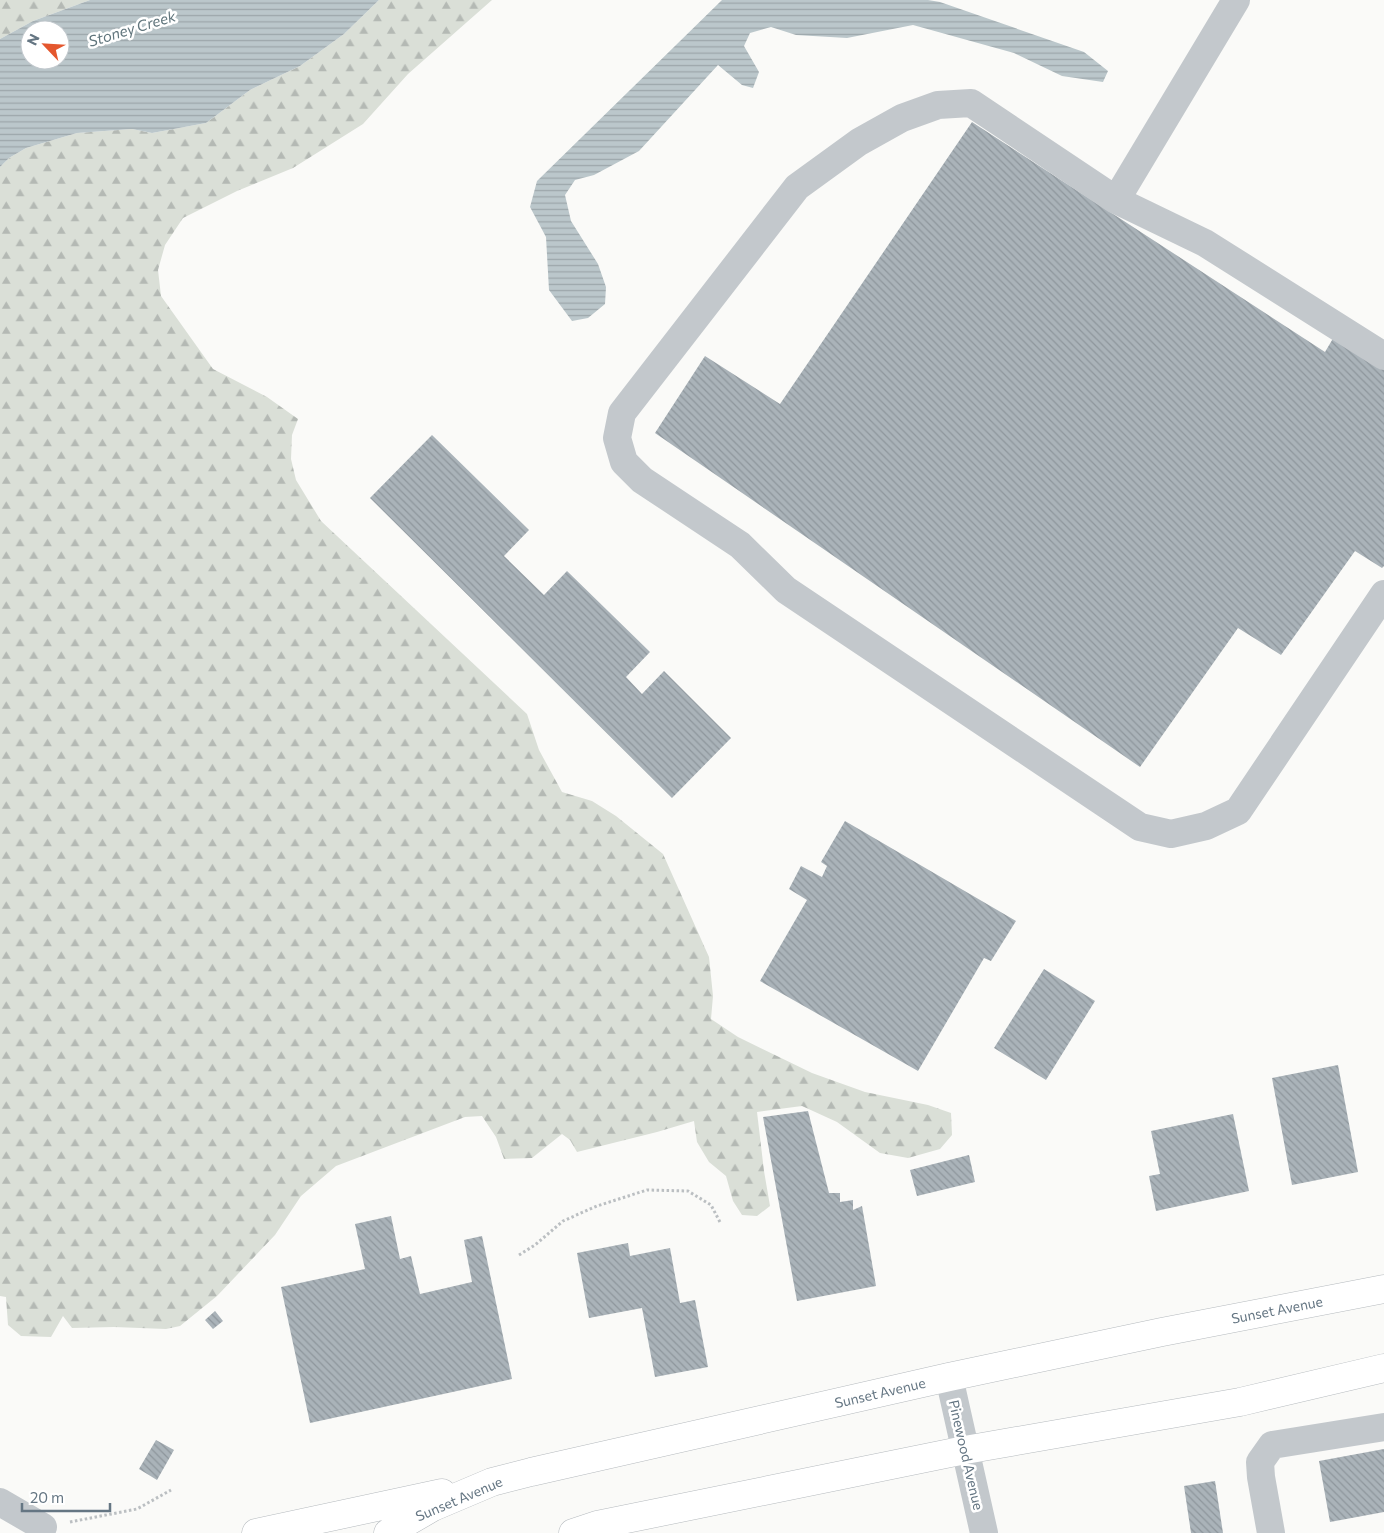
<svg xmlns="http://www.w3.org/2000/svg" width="1384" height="1533" viewBox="0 0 1384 1533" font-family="Commissioner,sans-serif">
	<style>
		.forest { fill: url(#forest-firs) }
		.water { fill: url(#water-rules); fill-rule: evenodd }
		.building { fill: url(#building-back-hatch) }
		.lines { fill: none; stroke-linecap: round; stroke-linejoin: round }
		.major-casing { stroke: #b5babe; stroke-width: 29 }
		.path { stroke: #bbbfc2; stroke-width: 3; stroke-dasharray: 2.5 2.5; stroke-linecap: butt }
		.minor { stroke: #c3c8cc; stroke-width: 28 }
		.major { stroke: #fff; stroke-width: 28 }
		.labels { text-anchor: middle; stroke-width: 5; stroke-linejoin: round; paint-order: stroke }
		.street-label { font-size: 14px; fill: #657683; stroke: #fff }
		.water-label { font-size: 15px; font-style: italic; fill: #60757c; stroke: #fff }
	</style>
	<defs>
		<pattern id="forest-firs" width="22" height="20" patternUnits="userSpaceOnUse" patternTransform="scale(1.25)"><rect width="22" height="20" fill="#dadfd7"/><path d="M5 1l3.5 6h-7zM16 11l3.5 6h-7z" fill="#b4b9b4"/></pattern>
		<pattern id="water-rules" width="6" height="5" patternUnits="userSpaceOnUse" patternTransform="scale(1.25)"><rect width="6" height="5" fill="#bbc7cb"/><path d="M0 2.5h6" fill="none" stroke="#9ca6aa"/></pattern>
		<pattern id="building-back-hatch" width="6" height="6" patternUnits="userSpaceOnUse" patternTransform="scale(1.25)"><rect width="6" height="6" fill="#aab3b9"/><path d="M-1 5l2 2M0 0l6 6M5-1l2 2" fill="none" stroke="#8e969c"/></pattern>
	</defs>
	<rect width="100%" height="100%" fill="#fafaf8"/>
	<!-- forest -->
	<path class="forest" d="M0,0H90L33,21L0,39Z
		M379,0H492L408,74L363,124L293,168L237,191L183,218L165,245L158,270L161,296L213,369L267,397L298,419L292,435L291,459L296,480L321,521L527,714L539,750L562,792L592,801L616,816L663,854L709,957L713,996L711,1019L738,1037L812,1073L865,1092L928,1105L951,1113L952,1135L940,1149L908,1158L880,1153L837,1122L802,1106L757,1112L764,1171L770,1206L757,1216L742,1215L733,1201L726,1176L709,1162L697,1142L694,1121L657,1132L577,1152L570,1140L562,1134L532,1158L504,1159L496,1137L482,1116L465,1117L336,1166L301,1196L275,1235L217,1296L180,1326L166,1329L114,1327L72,1328L63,1316L51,1337L21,1336L8,1325L6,1297L0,1296V167L9,158L26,148L77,133L132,129L152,133L206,123L250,90L300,66L344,34Z"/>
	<!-- water -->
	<path class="water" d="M90,0H379L344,34L300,66L250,90L206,123L152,133L132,129L77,133L26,148L9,158L0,167V39L33,21ZM30,30H60V60H30Z
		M722,0H928L940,2L1084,52L1108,71L1103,82L1062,76L1014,53L913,25L847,38L796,35L771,27L750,33L744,46L759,72L753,88L742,85L718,65L639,151L594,175L575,180L565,195L571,221L598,264L606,287L605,304L588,318L572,321L549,290L546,237L530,207L537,181Z"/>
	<!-- building -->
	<path class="building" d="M972,122L1325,352L1338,330L1384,361V566L1382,568L1355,551L1281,655L1238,628L1140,767L655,433L705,356L780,404Z
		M432,435L529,530L504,556L544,595L567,571L650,652L626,677L642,694L664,671L731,738L672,798L370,498Z
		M845,821L1016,921L991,961L984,958L918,1071L760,981L807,900L789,889L801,866L822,877L827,866L821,862Z
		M1044,969L1095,1001L1046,1080L994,1048Z
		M1338,1065L1358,1172L1292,1185L1272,1078Z
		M808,1111L829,1193H840V1202L853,1200V1210L862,1206L876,1286L797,1301L763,1117Z
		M1233,1114L1249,1191L1156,1211L1149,1176L1160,1174L1151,1131Z
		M969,1155L975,1182L917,1196L910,1170Z
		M391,1216L400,1259L411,1256L420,1294L472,1282L464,1240L482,1236L512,1379L310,1423L281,1287L365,1269L355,1224Z
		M628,1243L630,1256L670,1248L680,1303L695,1300L708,1367L655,1377L642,1308L589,1318L577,1253Z
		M215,1311L223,1321L213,1329L205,1320Z
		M156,1440L174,1450L157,1480L139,1469Z
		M1384,1449V1512L1330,1522L1319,1461Z
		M1215,1481L1223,1533H1191L1184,1486Z"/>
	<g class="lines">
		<!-- major casing -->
		<g class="major-casing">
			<path id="major" d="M256,1533L442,1493
				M388,1533L433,1507L492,1482L531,1472L949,1377L1162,1332L1384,1289
				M573,1533L597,1525L965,1450L1240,1402L1384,1368"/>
		</g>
		<!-- path -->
		<path class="path" d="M519,1255L535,1245L563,1221L597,1206L647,1190L688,1191L711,1205L721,1224
			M70,1522L137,1509L171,1490"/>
		<!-- minor -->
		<path class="minor" d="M1116,200L1236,0
			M1384,356L1205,243L1116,200L971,103L938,105L902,118L859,142L797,187L622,413L617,438L624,462L642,480L740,545L786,590L1140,827L1171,834L1206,826L1238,811L1384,594
			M949,1377L984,1533
			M0,1502L43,1527
			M1271,1533L1261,1477L1260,1462L1272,1445L1384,1427"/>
		<!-- major -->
		<use href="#major" class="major"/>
	</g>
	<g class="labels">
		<!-- street labels -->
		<g class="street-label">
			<text transform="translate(1277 1310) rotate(-11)" y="5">Sunset Avenue</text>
			<text transform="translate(880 1393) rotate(-13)" y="5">Sunset Avenue</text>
			<text transform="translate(966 1455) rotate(77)" y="5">Pinewood Avenue</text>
			<text transform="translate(459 1499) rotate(-23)" y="5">Sunset Avenue</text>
		</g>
		<!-- water labels -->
		<g class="water-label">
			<text transform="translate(132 29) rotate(-17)" y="5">Stoney Creek</text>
		</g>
	</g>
	<!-- north arrow -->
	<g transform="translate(45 45) rotate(295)"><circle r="24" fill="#ffffff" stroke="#c1c8cd"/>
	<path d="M0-4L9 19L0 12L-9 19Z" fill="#e4572e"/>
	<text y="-8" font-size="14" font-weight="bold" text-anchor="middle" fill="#657683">N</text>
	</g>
	<!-- scale -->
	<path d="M22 1503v8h88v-8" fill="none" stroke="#657683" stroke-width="2.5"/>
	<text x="30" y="1503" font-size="15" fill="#657683" stroke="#ffffff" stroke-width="4" paint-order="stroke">20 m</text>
</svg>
